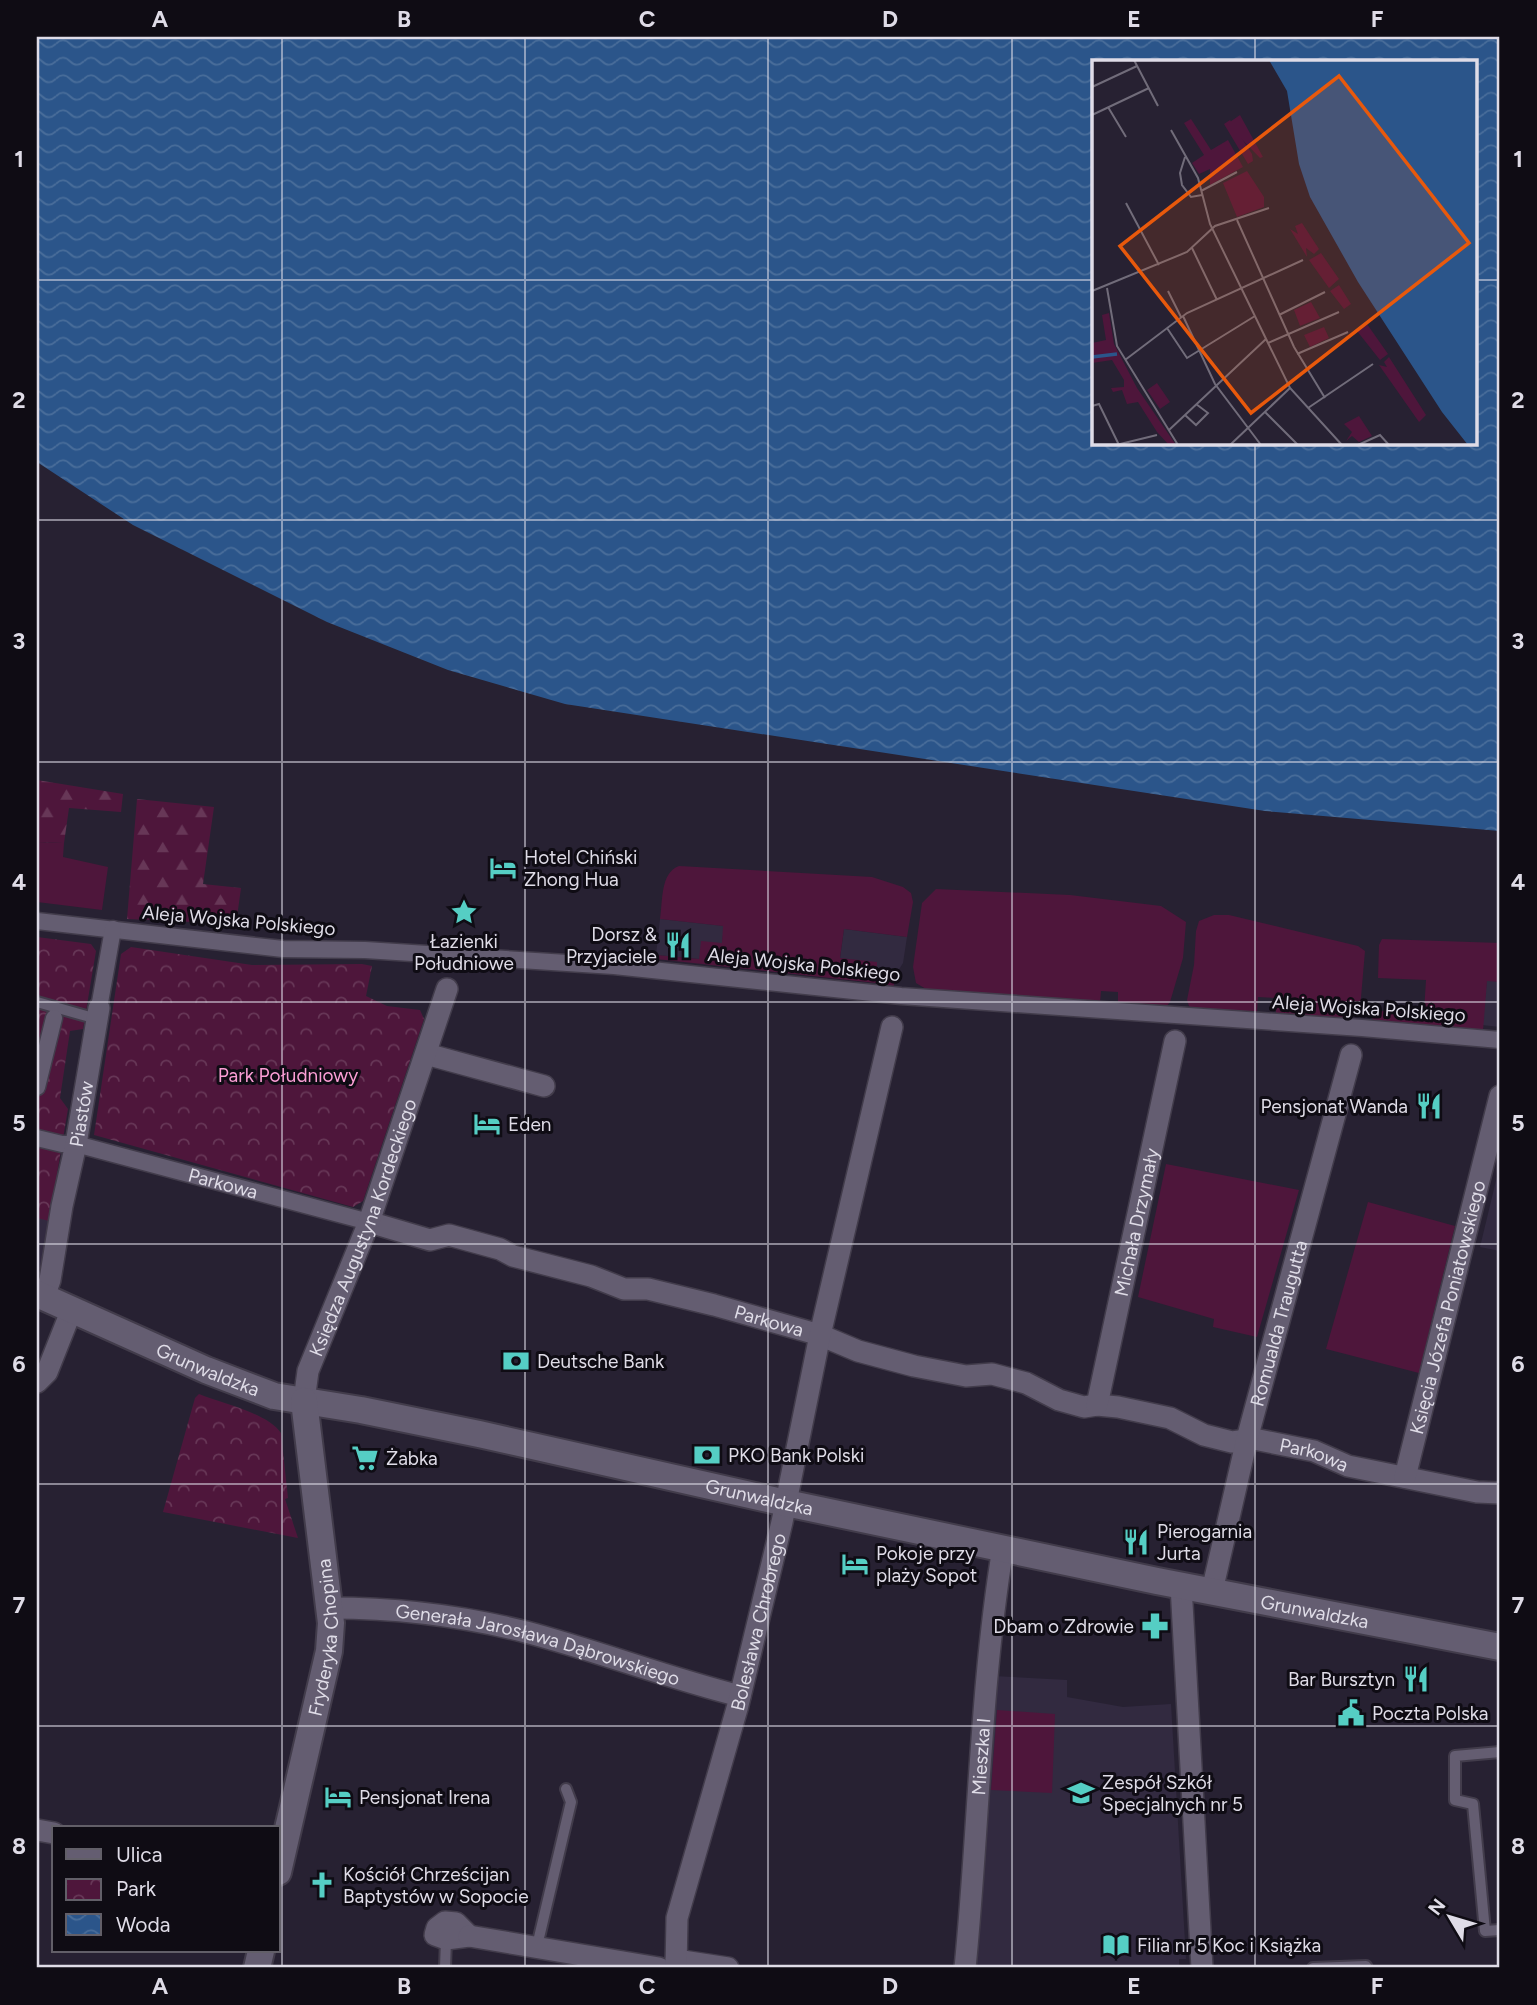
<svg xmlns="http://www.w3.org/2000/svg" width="1537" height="2005" viewBox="0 0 1537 2005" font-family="Figtree,sans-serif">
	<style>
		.built { fill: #322a40 }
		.grass { fill: #4e163b }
		.forest { fill: url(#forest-firs) }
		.park { fill: url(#park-crowns) }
		.water { fill: url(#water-waves); fill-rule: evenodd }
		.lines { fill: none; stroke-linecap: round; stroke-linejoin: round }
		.service-casing { stroke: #423c4b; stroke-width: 14 }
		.pedestrian-casing { stroke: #423c4b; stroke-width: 19 }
		.minor-casing { stroke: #423c4b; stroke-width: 24 }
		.tertiary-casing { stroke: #423c4b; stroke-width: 30 }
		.service { stroke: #645d71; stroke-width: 10 }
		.pedestrian { stroke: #645d71; stroke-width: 16 }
		.minor { stroke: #645d71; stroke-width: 21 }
		.tertiary { stroke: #645d71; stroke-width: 26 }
		.grid { fill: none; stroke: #dfdce7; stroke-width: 2; stroke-opacity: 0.55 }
		.labels { text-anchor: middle; stroke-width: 6; stroke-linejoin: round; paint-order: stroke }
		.poi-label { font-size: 19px; fill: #dfdce7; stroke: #0f0c14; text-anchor: start }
		.street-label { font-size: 19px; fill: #dfdce7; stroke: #0f0c14 }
		.park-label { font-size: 19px; fill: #fb9ed5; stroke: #0f0c14 }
		.inset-river { fill: none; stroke: #2b558a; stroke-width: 3.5 }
		.inset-road { fill: none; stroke: #716c7a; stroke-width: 2 }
		.view { fill: #e8590c; fill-opacity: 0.15; stroke: #e8590c; stroke-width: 3.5 }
		.inset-edge { fill: none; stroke: #dfdce7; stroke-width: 3.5 }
		.neatline { fill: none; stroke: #dfdce7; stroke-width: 2.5 }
		.grid-label { font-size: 23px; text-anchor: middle; font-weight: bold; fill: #dfdce7 }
	</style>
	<defs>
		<pattern id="forest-firs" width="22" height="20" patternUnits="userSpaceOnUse" patternTransform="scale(1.75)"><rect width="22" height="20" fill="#4e163b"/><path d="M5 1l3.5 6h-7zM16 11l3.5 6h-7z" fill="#673757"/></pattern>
		<pattern id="park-crowns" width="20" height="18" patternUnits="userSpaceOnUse" patternTransform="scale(1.75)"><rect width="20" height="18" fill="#4e163b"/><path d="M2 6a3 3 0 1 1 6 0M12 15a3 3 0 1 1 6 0" fill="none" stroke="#673757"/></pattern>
		<pattern id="water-waves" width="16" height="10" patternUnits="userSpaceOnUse" patternTransform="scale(1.75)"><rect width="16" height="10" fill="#2b558a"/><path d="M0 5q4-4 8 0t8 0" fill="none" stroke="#496d9a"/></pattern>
	</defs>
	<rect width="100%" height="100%" fill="#272132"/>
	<!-- built -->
	<path class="built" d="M660,919L724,926L722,944L699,959L656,955Z
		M844,929L907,937L903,963L898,971L876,969L877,963L840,958Z
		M1487,980L1500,982V1027L1482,1025Z
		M1500,1164V1251L1480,1247Z
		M37,1167L58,1171L41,1268L38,1270Z
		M993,1676L1067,1680V1697L1123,1707L1171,1704L1186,1959H1179V1968H974Z"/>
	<!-- grass -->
	<path class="grass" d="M37,842L64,843L63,857L108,867L102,910L37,902Z
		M679,866L872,877L903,887L911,893L913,902L907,937L844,929L840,958L877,962V969L898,971L893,988L885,984L656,959V955L699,959L701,941L722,943L723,926L660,919C663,901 660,873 679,866Z
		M936,889L1070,895L1161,906L1186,922L1183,958L1170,1002L1166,1007L1118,1004V992L1101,991L1100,1003L926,989L916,983L913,967L922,903Z
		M1214,915H1229L1358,946L1365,951L1360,1009L1348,1020L1276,1014V998L1258,997L1257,1013L1193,1009L1189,1006L1187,1000L1194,965L1196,931L1199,921Z
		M1382,939L1500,943V982L1487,981L1483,1031L1373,1021L1371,1013L1377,1011L1424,1012L1426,980L1378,978L1379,945Z
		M1166,1164L1299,1190L1257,1337L1213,1327L1214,1319L1138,1297Z
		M1368,1202L1455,1226L1419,1373L1326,1349Z
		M997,1710L1055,1714L1052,1793L991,1790Z"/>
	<!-- forest -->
	<path class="forest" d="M37,780L123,794L121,812L69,808L64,843L37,842Z
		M137,799L214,807L203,884L241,888L236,924L127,919Z"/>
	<!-- park -->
	<path class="park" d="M37,937L91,944L96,951L83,1029L70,1031L60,1098L68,1109L49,1221L37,1218Z
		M131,947L252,965L362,964L372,966L366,996L387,1006L420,1010L424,1019L363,1201L353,1207L94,1135L121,954Z
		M199,1394C221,1403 268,1413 281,1433L288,1498L285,1499L298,1538L163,1512L195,1398Z"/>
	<!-- water -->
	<path class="water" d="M37,37H1500V831L1265,811L565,704L448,670L327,622L133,525L37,462ZM1094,61H1476V443H1094Z"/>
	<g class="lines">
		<!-- service casing -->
		<g class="service-casing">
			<path id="service" d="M37,1002L97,1019
				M1500,1752L1455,1756V1800L1473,1804L1485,1931L1500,1930
				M537,1946L571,1802L566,1789
				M445,1968L446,1939
				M1313,1968L1366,1966L1367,1968"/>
		</g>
		<!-- pedestrian casing -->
		<g class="pedestrian-casing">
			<g id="pedestrian">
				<path d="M37,921L283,949L365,950L614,966L901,996L1362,1028L1500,1040"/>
				<path d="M99,1008L113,929"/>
				<path d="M37,1087L54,1018"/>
				<path id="s1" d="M37,1138L62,1144H76L369,1222"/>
			</g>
		</g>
		<!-- minor casing -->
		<g class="minor-casing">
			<g id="minor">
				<path d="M426,1054L544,1086"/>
				<path id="s2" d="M369,1222L430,1240L449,1235L500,1249L513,1256L591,1276L624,1289H648L714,1305L820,1335L858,1351L914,1366L966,1376L992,1374L1026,1383L1059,1400L1084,1407L1097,1405L1118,1407L1170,1418L1204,1435L1232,1442L1254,1439L1314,1451L1348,1466L1477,1492L1500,1493"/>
				<path id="s3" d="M44,1297L50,1280L62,1206L76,1144L99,1008"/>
				<path d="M37,1382L47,1372L72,1309"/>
				<path id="s4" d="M304,1401L308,1371L369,1222L447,989"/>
				<path id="s5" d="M1097,1405L1175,1041"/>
				<path id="s6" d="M1405,1477L1500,1096"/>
				<path d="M1181,1585L1202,1968"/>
				<path id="s7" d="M1212,1591L1247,1439L1351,1055"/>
				<path id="s8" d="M330,1608C395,1608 463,1616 526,1632C598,1651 668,1678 740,1696"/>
				<path d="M37,1830L54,1833"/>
				<path d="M445,1922L456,1923L469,1936L446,1939L435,1935L437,1928Z"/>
				<path d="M469,1936L659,1968"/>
				<path d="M676,1960L728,1968"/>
				<path id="s9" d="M676,1968L677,1918L738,1705L782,1522L820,1335L892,1027"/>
				<path id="s10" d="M965,1968C979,1828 980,1687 1003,1548"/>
			</g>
		</g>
		<!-- tertiary casing -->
		<g class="tertiary-casing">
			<g id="tertiary">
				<path id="s11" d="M37,1294L206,1370L274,1396L361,1410L479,1434L786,1503L1157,1581L1500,1647"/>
				<path id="s12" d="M278,1872L329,1651L331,1623L304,1401"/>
				<path d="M257,1968L261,1951"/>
			</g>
		</g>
		<!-- service -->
		<use href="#service" class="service"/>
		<!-- pedestrian -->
		<use href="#pedestrian" class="pedestrian"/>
		<!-- minor -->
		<use href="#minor" class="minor"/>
		<!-- tertiary -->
		<use href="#tertiary" class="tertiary"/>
	</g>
	<!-- grid -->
	<path class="grid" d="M282,37V1968M525,37V1968M768,37V1968M1012,37V1968M1255,37V61M37,280H1094M1476,280H1500M1255,443V1968M37,520H1500M37,762H1500M37,1002H1500M37,1244H1500M37,1484H1500M37,1726H1500"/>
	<!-- icons -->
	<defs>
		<g id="hotel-bare" transform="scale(2.1)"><path d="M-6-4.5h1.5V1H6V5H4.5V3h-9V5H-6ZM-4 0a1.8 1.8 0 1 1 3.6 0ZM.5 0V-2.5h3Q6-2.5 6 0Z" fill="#55cec4" stroke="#0f0c14" stroke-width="2.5" paint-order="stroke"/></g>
		<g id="sight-bare" transform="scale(2.1)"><path d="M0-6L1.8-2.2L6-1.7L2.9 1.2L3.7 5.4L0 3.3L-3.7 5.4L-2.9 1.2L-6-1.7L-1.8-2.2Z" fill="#55cec4" stroke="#0f0c14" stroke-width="2.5" paint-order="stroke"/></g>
		<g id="restaurant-bare" transform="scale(2.1)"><path d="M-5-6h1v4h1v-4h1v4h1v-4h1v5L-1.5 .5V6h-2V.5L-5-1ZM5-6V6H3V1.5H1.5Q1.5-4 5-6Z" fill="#55cec4" stroke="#0f0c14" stroke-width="2.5" paint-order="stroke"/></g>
		<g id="bank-bare" transform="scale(2.1)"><path d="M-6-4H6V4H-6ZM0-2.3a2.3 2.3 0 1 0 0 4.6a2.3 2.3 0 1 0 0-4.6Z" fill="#55cec4" stroke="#0f0c14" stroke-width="2.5" paint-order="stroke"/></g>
		<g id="supermarket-bare" transform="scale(2.1)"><path d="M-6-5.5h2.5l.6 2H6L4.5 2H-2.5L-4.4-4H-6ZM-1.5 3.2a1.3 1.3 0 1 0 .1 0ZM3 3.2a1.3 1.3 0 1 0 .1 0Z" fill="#55cec4" stroke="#0f0c14" stroke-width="2.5" paint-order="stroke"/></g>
		<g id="pharmacy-bare" transform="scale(2.1)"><path d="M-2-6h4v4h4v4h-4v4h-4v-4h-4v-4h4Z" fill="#55cec4" stroke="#0f0c14" stroke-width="2.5" paint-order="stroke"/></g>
		<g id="civic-bare" transform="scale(2.1)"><path d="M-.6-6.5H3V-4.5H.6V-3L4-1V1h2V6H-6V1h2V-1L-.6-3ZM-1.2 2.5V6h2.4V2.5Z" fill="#55cec4" stroke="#0f0c14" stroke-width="2.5" paint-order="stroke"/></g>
		<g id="school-bare" transform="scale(2.1)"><path d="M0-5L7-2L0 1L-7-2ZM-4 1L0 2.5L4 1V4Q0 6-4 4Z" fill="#55cec4" stroke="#0f0c14" stroke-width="2.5" paint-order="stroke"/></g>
		<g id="church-bare" transform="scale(2.1)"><path d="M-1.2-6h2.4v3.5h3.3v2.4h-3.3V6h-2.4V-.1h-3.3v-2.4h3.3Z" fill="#55cec4" stroke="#0f0c14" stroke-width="2.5" paint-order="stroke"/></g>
		<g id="library-bare" transform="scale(2.1)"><path d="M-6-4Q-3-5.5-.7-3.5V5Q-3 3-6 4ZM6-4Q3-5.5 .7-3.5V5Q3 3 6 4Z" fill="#55cec4" stroke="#0f0c14" stroke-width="2.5" paint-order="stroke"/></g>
	</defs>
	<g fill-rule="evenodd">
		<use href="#hotel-bare" x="503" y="868"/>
		<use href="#sight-bare" x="464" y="912"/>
		<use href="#restaurant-bare" x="678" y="945"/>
		<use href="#restaurant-bare" x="1429" y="1106"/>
		<use href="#hotel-bare" x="487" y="1124"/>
		<use href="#bank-bare" x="516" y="1361"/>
		<use href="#bank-bare" x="707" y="1455"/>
		<use href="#supermarket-bare" x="365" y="1458"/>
		<use href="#restaurant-bare" x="1136" y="1542"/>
		<use href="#hotel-bare" x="855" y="1564"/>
		<use href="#pharmacy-bare" x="1155" y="1626"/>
		<use href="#restaurant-bare" x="1416" y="1679"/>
		<use href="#civic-bare" x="1351" y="1713"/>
		<use href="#school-bare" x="1081" y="1793"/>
		<use href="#hotel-bare" x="338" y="1797"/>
		<use href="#church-bare" x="322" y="1885"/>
		<use href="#library-bare" x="1116" y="1945"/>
	</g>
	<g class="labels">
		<!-- poi labels -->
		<g class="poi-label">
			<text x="524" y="864">Hotel Chiński<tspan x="524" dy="22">Zhong Hua</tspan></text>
			<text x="657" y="941" text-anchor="end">Dorsz &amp;<tspan x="657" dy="22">Przyjaciele</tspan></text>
			<text x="464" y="948" text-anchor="middle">Łazienki<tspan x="464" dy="22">Południowe</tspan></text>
			<text x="1408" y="1113" text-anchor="end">Pensjonat Wanda</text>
			<text x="508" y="1131">Eden</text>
			<text x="537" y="1368">Deutsche Bank</text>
			<text x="728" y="1462">PKO Bank Polski</text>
			<text x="386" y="1465">Żabka</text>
			<text x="1157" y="1538">Pierogarnia<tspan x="1157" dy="22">Jurta</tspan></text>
			<text x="876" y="1560">Pokoje przy<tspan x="876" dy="22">plaży Sopot</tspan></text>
			<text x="1134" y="1633" text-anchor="end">Dbam o Zdrowie</text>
			<text x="1395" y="1686" text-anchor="end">Bar Bursztyn</text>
			<text x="1372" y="1720">Poczta Polska</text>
			<text x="1102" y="1789">Zespół Szkół<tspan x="1102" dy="22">Specjalnych nr 5</tspan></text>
			<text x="359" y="1804">Pensjonat Irena</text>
			<text x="343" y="1881">Kościół Chrześcijan<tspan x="343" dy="22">Baptystów w Sopocie</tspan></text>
			<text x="1137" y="1952">Filia nr 5 Koc i Książka</text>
		</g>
		<!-- street labels -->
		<g class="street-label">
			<text transform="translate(239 920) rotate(5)" y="7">Aleja Wojska Polskiego</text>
			<text transform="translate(804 964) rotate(6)" y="7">Aleja Wojska Polskiego</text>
			<text transform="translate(1369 1008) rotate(4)" y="7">Aleja Wojska Polskiego</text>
			<text dy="7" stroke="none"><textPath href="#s3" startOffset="187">Piastów</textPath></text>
			<text dy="7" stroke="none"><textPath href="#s1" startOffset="192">Parkowa</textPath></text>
			<text dy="7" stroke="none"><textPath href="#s5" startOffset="187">Michała Drzymały</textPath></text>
			<text dy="7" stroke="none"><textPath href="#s4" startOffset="184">Księdza Augustyna Kordeckiego</textPath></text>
			<text dy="7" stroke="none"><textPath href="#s6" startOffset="175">Księcia Józefa Poniatowskiego</textPath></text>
			<text dy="7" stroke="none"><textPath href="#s2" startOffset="416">Parkowa</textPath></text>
			<text dy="7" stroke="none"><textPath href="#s7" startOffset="276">Romualda Traugutta</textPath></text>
			<text dy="7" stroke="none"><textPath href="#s11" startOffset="187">Grunwaldzka</textPath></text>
			<text dy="7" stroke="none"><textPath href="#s2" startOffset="984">Parkowa</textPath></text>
			<text dy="7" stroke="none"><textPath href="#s11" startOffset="754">Grunwaldzka</textPath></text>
			<text dy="7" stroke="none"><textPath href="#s11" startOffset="1321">Grunwaldzka</textPath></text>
			<text dy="7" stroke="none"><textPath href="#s9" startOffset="357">Bolesława Chrobrego</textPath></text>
			<text dy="7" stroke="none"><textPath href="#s12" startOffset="240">Fryderyka Chopina</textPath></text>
			<text dy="7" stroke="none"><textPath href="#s8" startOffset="212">Generała Jarosława Dąbrowskiego</textPath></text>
			<text dy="7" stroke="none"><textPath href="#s10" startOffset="212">Mieszka I</textPath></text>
		</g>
		<!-- park labels -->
		<g class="park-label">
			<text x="288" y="1082">Park Południowy</text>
		</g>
	</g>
	<!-- overview -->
	<g transform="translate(1092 60)">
		<rect width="385" height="385" fill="#272132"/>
		<path d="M138,60L160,94L161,101L156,104L132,64ZM210,163L227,189L222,194L214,188L215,197L198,169L206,174L203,166ZM229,193L247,219L237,228L217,200ZM247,225L259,244L252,249L238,231ZM219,242L228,258L208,266L202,250ZM275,264L296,294L288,300L265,271ZM232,267L237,278L218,287L212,275ZM297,297L334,355L327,362L287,305L295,307L292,302ZM65,323L78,342L68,349L55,330ZM267,356L280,376L267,382L260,376L254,381L260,372L252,364Z" fill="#4e163b"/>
		<path d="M148,55L171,97L168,98L135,64ZM17,253L22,284L45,328L84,385H77L65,372L46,342L35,344L30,330L21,332L19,328L32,327V320L20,300L0,303V283L14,280L10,255Z" fill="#4e163b"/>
		<path d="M99,59L119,90L136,80L151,107L118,125V109L107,114L100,103L112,95L92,63ZM155,111L172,137V147L145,157L131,123Z" fill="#4e163b"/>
		<path d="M177,0H385V385H376L350,352L266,222L218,137L207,104L195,31Z" fill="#2b558a"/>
		<path class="inset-river" d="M0,297L25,294"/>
		<path class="inset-road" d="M42,0L66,46M0,27L45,6M16,47L34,77M0,55L57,28M79,70L106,118L118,164L198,328L250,385M93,97L88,113L90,125L99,137L110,135M109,131L145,112M34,143L67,205M145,160L202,287L233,338M100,188L125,240M15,228L25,286L86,385M0,231L95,192L123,166L177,148M76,231L89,257M187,255L233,232M91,256L123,324L169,385M75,268L95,298L163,256M176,283L247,252M205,294L256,272M33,300L95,253L211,200M0,346L7,344L27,385M216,348L281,304M173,352L206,385M93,355L104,365L116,353L104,344M77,370L174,279M24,385L65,375M138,385L198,328M266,385L288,375L297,385"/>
		<path class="view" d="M247,16L377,183L159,353L28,186Z"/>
		<rect width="385" height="385" class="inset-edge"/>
	</g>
	<!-- border -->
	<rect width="1537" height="2005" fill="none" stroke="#0f0c14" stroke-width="77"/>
	<!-- legend -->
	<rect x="52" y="1826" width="228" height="126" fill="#0f0c14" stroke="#625f68" stroke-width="2"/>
	<rect x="66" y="1849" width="35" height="10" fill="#645d71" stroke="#625f68" stroke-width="2"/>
	<text x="116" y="1862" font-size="21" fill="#dfdce7">Ulica</text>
	<rect x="66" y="1879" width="35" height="21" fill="url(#park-crowns)" stroke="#625f68" stroke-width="2"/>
	<text x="116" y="1896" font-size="21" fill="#dfdce7">Park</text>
	<rect x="66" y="1914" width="35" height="21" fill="url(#water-waves)" stroke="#625f68" stroke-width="2"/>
	<text x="116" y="1932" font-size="21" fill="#dfdce7">Woda</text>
	<!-- north arrow -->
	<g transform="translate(1450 1917) rotate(308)" stroke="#0f0c14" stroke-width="5" paint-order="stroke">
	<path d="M0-5L12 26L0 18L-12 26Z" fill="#dfdce7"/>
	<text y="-10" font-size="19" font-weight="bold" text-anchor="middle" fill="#dfdce7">N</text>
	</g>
	<rect x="38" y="38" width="1460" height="1928" class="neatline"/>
	<g class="grid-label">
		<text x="160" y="27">A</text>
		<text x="404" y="27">B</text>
		<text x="647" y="27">C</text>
		<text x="890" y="27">D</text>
		<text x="1134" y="27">E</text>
		<text x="1377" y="27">F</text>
		<text x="19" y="167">1</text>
		<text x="1518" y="167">1</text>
		<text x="19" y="408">2</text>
		<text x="1518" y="408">2</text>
		<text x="19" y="649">3</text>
		<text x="1518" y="649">3</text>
		<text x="19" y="890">4</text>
		<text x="1518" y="890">4</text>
		<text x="19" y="1131">5</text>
		<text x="1518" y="1131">5</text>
		<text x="19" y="1372">6</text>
		<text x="1518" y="1372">6</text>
		<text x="19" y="1613">7</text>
		<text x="1518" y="1613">7</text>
		<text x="19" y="1854">8</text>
		<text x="1518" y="1854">8</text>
		<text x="160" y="1994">A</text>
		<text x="404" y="1994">B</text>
		<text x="647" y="1994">C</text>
		<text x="890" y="1994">D</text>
		<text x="1134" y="1994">E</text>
		<text x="1377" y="1994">F</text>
	</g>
</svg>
